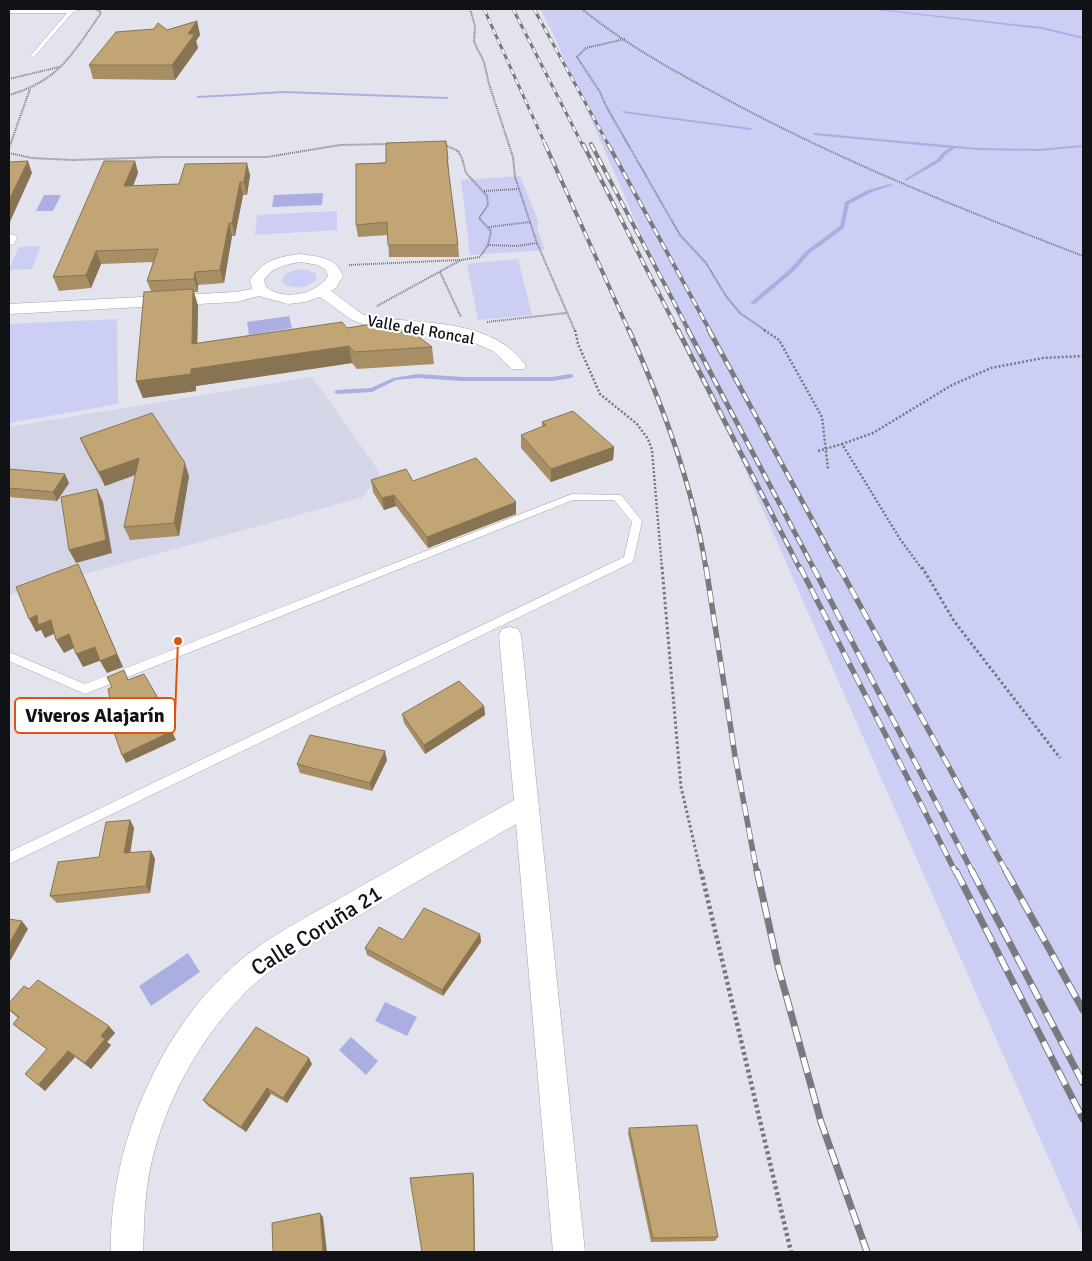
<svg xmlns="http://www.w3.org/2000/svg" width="1092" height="1261" viewBox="0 0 1092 1261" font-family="Signika,sans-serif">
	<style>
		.built { fill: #d4d6e7 }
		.green { fill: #cccef4 }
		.water { fill: #abaee1 }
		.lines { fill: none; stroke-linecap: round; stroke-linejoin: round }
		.stream { fill: #abaee1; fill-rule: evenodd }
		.service-casing { stroke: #a4a5af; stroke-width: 1 }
		.minor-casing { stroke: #a4a5af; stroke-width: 1 }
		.path-far3 { stroke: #76777e; stroke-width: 2; stroke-dasharray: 1 1; stroke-linecap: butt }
		.path-far2 { stroke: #76777e; stroke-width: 2.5; stroke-dasharray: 2 2; stroke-linecap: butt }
		.path-far1 { stroke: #76777e; stroke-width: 3; stroke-dasharray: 2.5 2.5; stroke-linecap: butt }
		.path { stroke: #76777e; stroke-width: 4.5; stroke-dasharray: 3 3; stroke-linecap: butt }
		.service { fill: #fff; fill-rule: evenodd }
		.minor { fill: #fff; fill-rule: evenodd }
		.rail-far4-casing { stroke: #797a80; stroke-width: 3 }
		.rail-far3-casing { stroke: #797a80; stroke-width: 4 }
		.rail-far2-casing { stroke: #797a80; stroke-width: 5 }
		.rail-far1-casing { stroke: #797a80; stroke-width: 5.5 }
		.rail-casing { stroke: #797a80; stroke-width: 7 }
		.rail-far4 { stroke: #fff; stroke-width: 2; stroke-dasharray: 5.5; stroke-linecap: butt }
		.rail-far3 { stroke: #fff; stroke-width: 2.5; stroke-dasharray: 8; stroke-linecap: butt }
		.rail-far2 { stroke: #fff; stroke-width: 3; stroke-dasharray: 9; stroke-linecap: butt }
		.rail-far1 { stroke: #fff; stroke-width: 4; stroke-dasharray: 12; stroke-linecap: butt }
		.rail { stroke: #fff; stroke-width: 5; stroke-dasharray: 16; stroke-linecap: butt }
		.wall { fill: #a78e65 }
		.shaded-wall { fill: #887452 }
		.building { fill: #c2a575; stroke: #887452 }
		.labels { text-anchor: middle; stroke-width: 4.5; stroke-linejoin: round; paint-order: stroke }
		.far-street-label { font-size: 16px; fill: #111215; stroke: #fff }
		.near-street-label { font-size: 22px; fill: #111215; stroke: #fff }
		.leader { fill: none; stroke: #dd550c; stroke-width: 2 }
		.callout-dot { fill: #dd550c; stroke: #fff; stroke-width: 2 }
		.callout { fill: #fff; stroke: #dd550c; stroke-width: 2 }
		.callout-label { font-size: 20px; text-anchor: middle; font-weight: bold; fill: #111215 }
	</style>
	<rect width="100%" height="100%" fill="#e2e3ed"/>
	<!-- built -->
	<path class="built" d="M312,377L380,473L363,497L9,595V427Z"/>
	<!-- green -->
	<path class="green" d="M540,9H1083V1236L551,29Z
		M520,176L538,221L537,228L545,250L470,255L461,180Z
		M337,211V230L255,235L257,215Z
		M41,246L32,269L9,270L19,247Z
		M518,259L532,315L478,320L467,264Z
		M298,269L308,270L316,274V280C307,288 293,290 283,283L282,280L285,274Z
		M117,319L118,404L9,423V324Z"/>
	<!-- water -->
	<path class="water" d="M323,193L322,205L272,207L274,195Z
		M44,195H61L53,211H36Z
		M289,316L292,328L249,335L247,322Z
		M188,953L200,972L151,1006L139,986Z
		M385,1002L417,1017L407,1036L375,1021Z
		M351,1037L378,1061L366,1075L339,1050Z"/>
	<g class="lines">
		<!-- stream -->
		<path class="stream" d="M876,9L1042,27L1083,37V39L1042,29L877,10Z
			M284,91L447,97L449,98L447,99L284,93L198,98L196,97L198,96Z
			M623,111L751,128L753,129L751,130L624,113L622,112Z
			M815,133L978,148L1039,149L1083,145V147L1039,151L978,150L955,148L945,155L941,161L906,181H905V179L938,159L942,153L950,148L814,135L813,134Z
			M890,184L893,185L872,192L849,204L844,228L810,253L794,271L755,304H751V302L790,269L806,251L840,226L845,202L868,190Z
			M418,374L463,377H552L571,374L574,376L571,378L552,381H463L418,378L396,380L372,392L337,394L334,392L337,390L371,388L393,378Z"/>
		<!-- service casing -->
		<g class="service-casing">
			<path id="service" d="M82,9L73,12L33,58L31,55L67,13H9V10Z
				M572,494L621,495L642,521L633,562L9,864V852L624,557L632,522L614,500H573L85,694L9,661V652L85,684Z"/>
		</g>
		<!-- minor casing -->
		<g class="minor-casing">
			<path id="minor" d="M9,234L15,235L17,238L14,244L9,245Z
				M301,254C318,257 337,257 343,276L336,288L331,291L362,314L371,317C422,324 493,318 526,366L524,369H512L493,351L463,338L363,324L352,320L320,297L305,302L288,304L259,296L236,302L9,314V304L236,292L252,289L250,280C262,261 279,256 301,254ZM301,262L318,265L326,270L328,276C316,295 283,301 266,287L264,280C272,267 287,264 301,262Z
				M510,627L518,629L521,635L585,1252H553L516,824L300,950C280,964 260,977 243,995C193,1046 157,1117 147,1187C144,1209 144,1231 143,1252H111C109,1155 153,1044 223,976C259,940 306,918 349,893C404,862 459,831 514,800L499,635L502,629Z"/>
		</g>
		<!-- path-far3 -->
		<path class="path-far3" d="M470,9L475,26L474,42L484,62L489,84L513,157L515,177L537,243L575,331
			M582,9C626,45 676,72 726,99C841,161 961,209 1083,256
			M625,39L586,48L577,57L600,92L606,106L680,235L706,263L726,296L740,313L766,331
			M9,79L59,67
			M9,95C58,81 71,56 99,16L101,12L95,9
			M9,148L30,89
			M9,153L32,158L73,160L162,157H267L340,145L389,144
			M484,191L519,189
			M489,227L530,222
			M488,245L517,246L537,243
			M349,265L460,260
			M440,272L461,317
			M377,306L461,260L480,257L488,245L491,231L479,218L488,205L487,196L466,173L462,158L458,151L445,145
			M487,322L566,313"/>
		<!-- path-far2 -->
		<path class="path-far2" d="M575,330L578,344L600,394L637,424L648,439L652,450L662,569
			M764,330L779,340L822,417L828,469
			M818,451L842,444
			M922,569L900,539L842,444L873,433L952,385L991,368L1043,358L1083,356"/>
		<!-- path-far1 -->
		<path class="path-far1" d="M662,567L681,787L701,873
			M922,567L954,621L1060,758"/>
		<!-- path -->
		<path class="path" d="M701,871L791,1252"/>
		<!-- service -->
		<use href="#service" class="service"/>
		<!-- minor -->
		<use href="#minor" class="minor"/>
		<!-- rail-far4 casing -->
		<g class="rail-far4-casing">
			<path id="rail-far4" d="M484,9L546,146
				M513,9L583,146
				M534,9L609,146"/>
		</g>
		<!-- rail-far3 casing -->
		<g class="rail-far3-casing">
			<path id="rail-far3" d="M545,144L629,331
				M583,144L678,331
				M591,144L689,331
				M608,144L710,331"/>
		</g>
		<!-- rail-far2 casing -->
		<g class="rail-far2-casing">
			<path id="rail-far2" d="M629,330C663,406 693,486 706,569
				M678,330L800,569
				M688,330L814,569
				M709,330L839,569"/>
		</g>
		<!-- rail-far1 casing -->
		<g class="rail-far1-casing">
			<path id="rail-far1" d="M706,567L735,756L757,873
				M800,567L956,873
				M813,567L973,873
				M839,567L1007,873"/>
		</g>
		<!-- rail casing -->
		<g class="rail-casing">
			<path id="rail" d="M757,871L778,966L821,1122L867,1252
				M956,871L1083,1119
				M972,871L1083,1083
				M1006,871L1083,1010"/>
		</g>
		<!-- rail-far4 -->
		<use href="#rail-far4" class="rail-far4"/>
		<!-- rail-far3 -->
		<use href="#rail-far3" class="rail-far3"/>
		<!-- rail-far2 -->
		<use href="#rail-far2" class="rail-far2"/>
		<!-- rail-far1 -->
		<use href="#rail-far1" class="rail-far1"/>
		<!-- rail -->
		<use href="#rail" class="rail"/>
	</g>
	<!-- wall -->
	<path class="wall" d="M197,21L200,35L196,41L198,48L175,80L93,79L89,65L167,30Z
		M448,159L449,171H448L458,245L459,257H389L388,235L358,237L356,225V164Z
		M135,161L138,173L133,186L179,184L250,175L247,195H243L235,236H232L224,283L198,285V292H194L198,306L197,344L347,328L376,329L395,332L432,347L434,364L357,369L352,363L196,386V391L143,398L136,381L151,291L147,281L153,262L101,264L91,288L59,291L53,277Z
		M542,422L614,447L613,460L551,482L521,448V435L542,427Z
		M80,438L189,476L179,536L130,540L124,527L136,475L105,486L86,451Z
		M9,469L69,483L57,501L9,497Z
		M371,480L413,481L516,502V514L428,548L396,506L384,510L373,492Z
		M484,706L485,715L425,754L404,723L402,714Z
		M387,760L372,791L300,773L297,764Z
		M130,820L134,828L130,853L151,851L155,859L150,893L57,903L50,896L99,857Z
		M480,934L481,942L443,996L367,955L365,948Z
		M29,989L115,1033L107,1042L111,1045L91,1069L75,1057L45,1091L47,1049L20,1030L13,1024L18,1018L9,1010V1003Z
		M312,1064L287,1103L271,1094L246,1132L208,1106L203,1100Z
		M629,1128L718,1237L715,1241L651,1242L628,1133Z"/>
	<!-- shaded-wall -->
	<path class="shaded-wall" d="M197,21L200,35L196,41L198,48L175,80L172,65L188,34Z
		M28,161L32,173L9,224V200Z
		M135,161L138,173L128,199L124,186Z
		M247,163L250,175L247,195L244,182Z
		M240,182L243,195L235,236L232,223Z
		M229,223L232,236L224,283L220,270Z
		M96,251L101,264L91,288L86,275Z
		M195,272L198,285V292L194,279Z
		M193,289L198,306L197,361L192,344Z
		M349,346L352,363L196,386V391L143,398L136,381L191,369Z
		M614,447L613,460L551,482V469Z
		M139,458L144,471L105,486L99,472Z
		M185,463L189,476L179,536L174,523Z
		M65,474L69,483L57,501L53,492Z
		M97,489L103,502L112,553L76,563L69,550Z
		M394,495L396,506L384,510L382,498Z
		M516,502V514L428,548L427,537Z
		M78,564L84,577L123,667L107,673L100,661Z
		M37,615L51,620L58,632L45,638L41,630L36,632L29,619Z
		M69,634L76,647L64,653L56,640Z
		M95,647L102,660L83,667L76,654Z
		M162,705L166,714L164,715L159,707Z
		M484,706L485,715L425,754L424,745Z
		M172,731L176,740L126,763L122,755Z
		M385,751L387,760L372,791L370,783Z
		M130,820L134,828L129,861L124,853Z
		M151,851L155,859L150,893L146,886Z
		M22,921L28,929L9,963V944Z
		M480,934L481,942L443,996L442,990Z
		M109,1026L115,1033L107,1042L111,1045L91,1069L85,1063L101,1036Z
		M68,1051L75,1057L45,1091L38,1085Z
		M309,1058L312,1064L287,1103L283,1098Z
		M267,1088L271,1094L246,1132L241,1127Z
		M473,1173L474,1178L475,1252H474Z
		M320,1213L323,1217L327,1252H323Z"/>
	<!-- building -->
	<path class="building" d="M197,21L188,34H195L172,65H89L116,32L154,29L158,23L167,30Z
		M446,141L448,159H447L458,245H388L387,222L356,225V164L386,163V143Z
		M28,161L9,200V162Z
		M104,161H135L124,186L179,184L185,164L247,163L244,182H240L232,223H229L220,270L195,272L194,279L147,281L158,249L96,251L86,275L53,277Z
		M193,289L192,344L342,322L347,328L372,324L376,329L393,326L395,332L410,330L432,347L354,352L349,346L191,369V374L136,381L144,292Z
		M573,411L614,447L551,469L521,435L546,425L542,422Z
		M152,413L185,463L174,523L124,527L139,458L99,472L80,438Z
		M476,458L516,502L427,537L394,495L382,498L371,480L406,469L413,481Z
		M9,469L65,474L53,492L9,488Z
		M97,489L106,540L69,550L61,497Z
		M78,564L117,654L100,661L95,647L76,654L69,634L56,640L51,620L38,625L37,615L29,619L16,587Z
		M124,670L128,680L144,674L162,705L159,707L172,731L122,755L113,730L116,729L108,689L112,687L107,677Z
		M459,681L484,706L424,745L402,714Z
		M310,735L385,751L370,783L297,764Z
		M130,820L124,853L151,851L146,886L50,896L58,862L99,857L106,822Z
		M424,908L480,934L442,990L365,948L379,927L403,940Z
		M9,919L22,921L9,944Z
		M38,980L109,1026L101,1036L105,1039L85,1063L68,1051L38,1085L25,1074L47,1049L13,1024L19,1017L9,1009V1003L24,986L29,989Z
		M256,1027L309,1058L283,1098L267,1088L241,1127L203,1100Z
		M697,1125L718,1237L653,1238L629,1128Z
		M473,1173L474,1252H422L410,1178Z
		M320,1213L323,1252H273L272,1223Z"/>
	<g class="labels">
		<!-- far-street labels -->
		<g class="far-street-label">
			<text transform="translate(421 329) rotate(10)" y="6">Valle del Roncal</text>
		</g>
		<!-- near-street labels -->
		<g class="near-street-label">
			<text transform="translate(316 930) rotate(-32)" y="8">Calle Coruña 21</text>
		</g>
	</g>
	<!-- callouts -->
	<path class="leader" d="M178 641L175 715"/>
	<circle class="callout-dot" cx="178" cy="641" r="5"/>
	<rect class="callout" x="15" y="698" width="160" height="35" rx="5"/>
	<g class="callout-label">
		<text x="95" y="722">Viveros Alajarín</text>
	</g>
	<!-- border -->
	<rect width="1092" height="1261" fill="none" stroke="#111215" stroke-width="20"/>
</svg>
